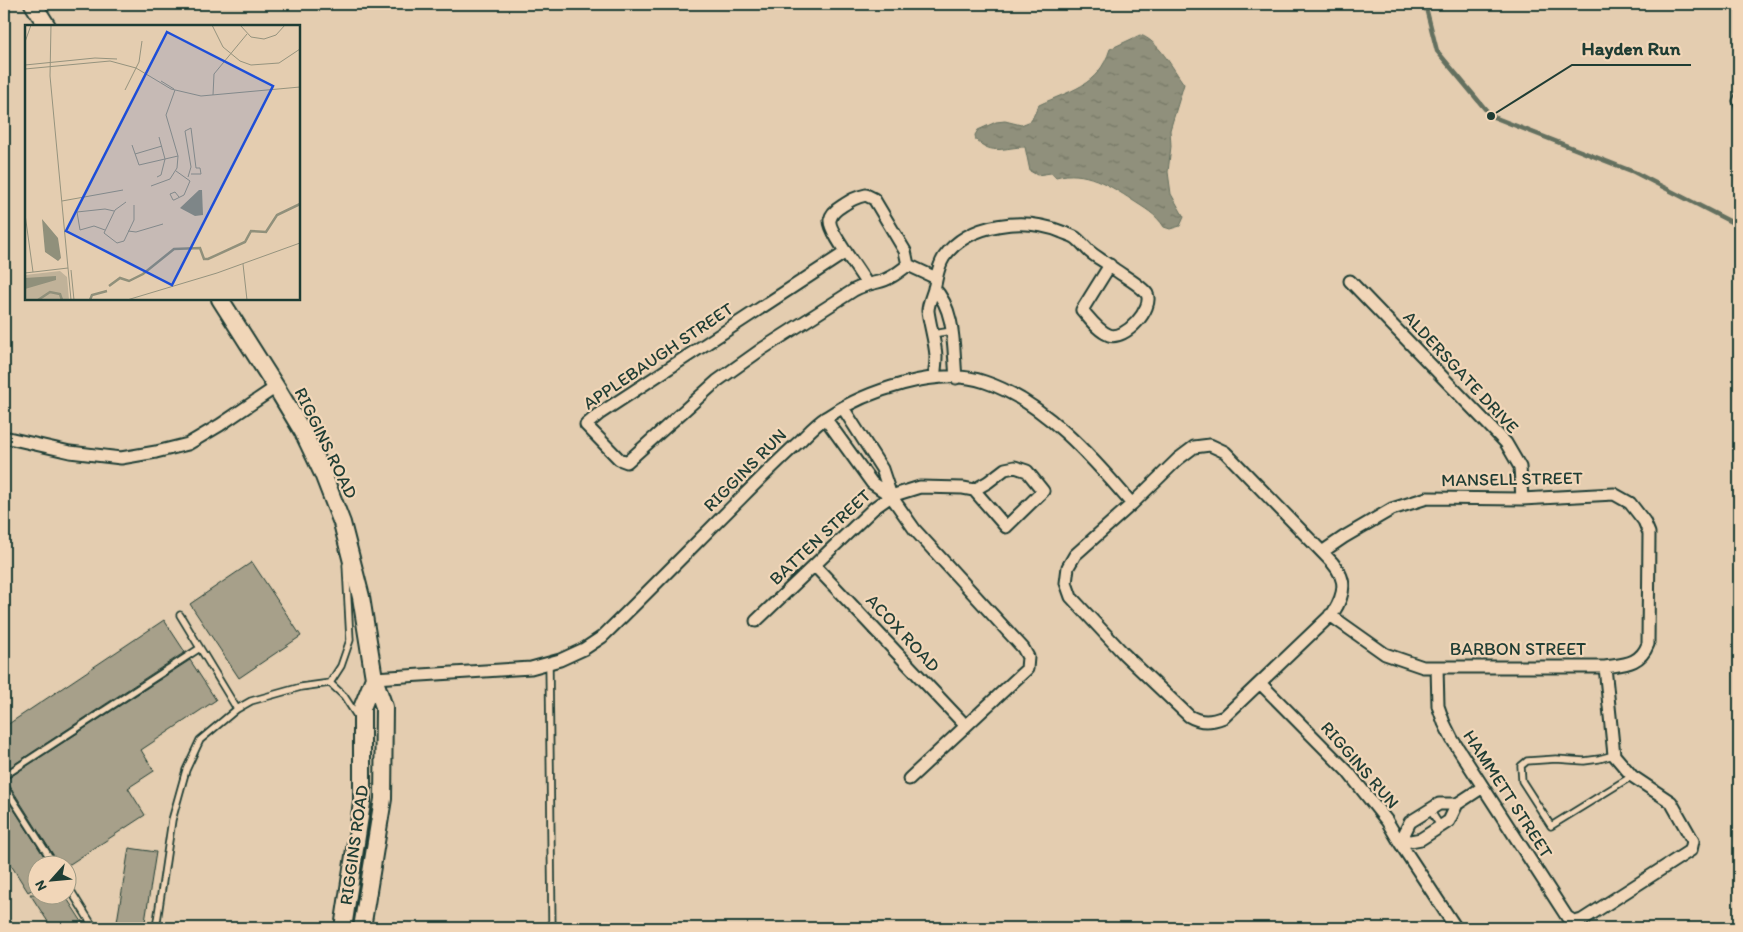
<svg xmlns="http://www.w3.org/2000/svg" width="1743" height="932" viewBox="0 0 1743 932" font-family="Itim,sans-serif">
	<style>
		.water { fill: url(#water-ripples); stroke: #636f5f }
		.lines { fill: none; stroke-linecap: round; stroke-linejoin: round }
		.stream { stroke: #636f5f; stroke-width: 4.5 }
		.building { fill: #a7a08a; stroke: #1f3d34 }
		.lane-casing { stroke: #1f3d34; stroke-width: 9 }
		.street-casing { stroke: #1f3d34; stroke-width: 15 }
		.secondary-casing { stroke: #1f3d34; stroke-width: 20 }
		.lane { stroke: #f1d6b8; stroke-width: 5.5 }
		.street { stroke: #f1d6b8; stroke-width: 11 }
		.secondary { stroke: #f1d6b8; stroke-width: 16 }
		.labels { text-anchor: middle; stroke-width: 4.5; stroke-linejoin: round; paint-order: stroke }
		.street-label { font-size: 18px; fill: #1f3d34; stroke: #f1d6b8 }
		.inset-river { fill: none; stroke: #90907b; stroke-width: 2.5 }
		.inset-road { fill: none; stroke: #95937e; stroke-width: 1 }
		.view { fill: #1d4ed8; fill-opacity: 0.15; stroke: #1d4ed8; stroke-width: 2.5 }
		.inset-edge { fill: none; stroke: #1f3d34; stroke-width: 2.5 }
		.leader { fill: none; stroke: #1f3d34; stroke-width: 2 }
		.callout-dot { fill: #1f3d34; stroke: #f1d6b8; stroke-width: 2 }
		.callout-label { font-size: 19px; text-anchor: middle; font-weight: bold; fill: #1f3d34; stroke: #f1d6b8; stroke-width: 4.5; stroke-linejoin: round; paint-order: stroke }
	</style>
	<defs>
		<pattern id="water-ripples" width="26" height="14" patternUnits="userSpaceOnUse" patternTransform="scale(1.25)"><rect width="26" height="14" fill="#90907b"/><path d="M2 4q2-2 4 0t4 0M15 11q2-2 4 0t4 0" fill="none" stroke="#757766"/></pattern>
	</defs>
	<rect width="100%" height="100%" fill="#e4cdb0"/>
	<filter id="ink" filterUnits="userSpaceOnUse"><feTurbulence type="fractalNoise" baseFrequency=".02" numOctaves="2"/><feDisplacementMap in="SourceGraphic" scale="10" xChannelSelector="R" yChannelSelector="G"/><feConvolveMatrix kernelMatrix="1 2 1 2 8 2 1 2 1" color-interpolation-filters="sRGB"/></filter>
	<g filter="url(#ink)">
		<!-- water -->
		<path class="water" d="M1140,35C1158,40 1173,69 1184,84L1170,130L1171,146L1168,172L1171,194L1184,217L1180,226L1170,229L1164,227C1156,214 1144,208 1132,200C1109,185 1085,169 1056,177L1051,173L1037,175L1030,171L1025,147C1004,147 993,156 976,140L975,135L978,130L996,122L1005,121L1021,125L1031,121L1039,105C1070,90 1098,87 1110,49Z"/>
		<g class="lines">
			<!-- stream -->
			<path class="stream" d="M1425,4L1437,51L1491,116L1634,172L1739,226"/>
		</g>
		<!-- building -->
		<path class="building" d="M252,562L301,636L239,678L190,604Z
			M164,620L185,652L4,771V727Z
			M190,660L216,700L141,750L154,771L128,788L145,815L70,864H59L8,783L4,781Z
			M4,794L49,864H38V886L28,892L4,854Z
			M129,848L156,852L144,928H116Z
			M30,894H64L86,928H52Z"/>
		<g class="lines">
			<!-- lane casing -->
			<g class="lane-casing">
				<path id="lane" d="M1739,95L1736,101L1739,109
					M932,334L952,331
					M180,615L237,709
					M549,663L552,928
					M330,683L341,666L350,640L346,565
					M1614,755L1599,759L1584,761L1556,759L1527,761L1521,766L1522,781L1551,826L1632,776
					M4,776L200,648
					M4,786L54,864
					M1430,810L1441,827
					M68,886L94,928
					M156,928L172,820L186,770L200,740L237,709L251,701L301,687L330,683L344,696L357,716"/>
			</g>
			<!-- street casing -->
			<g class="street-casing">
				<path id="street" d="M846,252L599,414L586,425L619,459L627,462L717,381L762,349L854,290C864,285 868,284 878,282C889,280 899,272 908,265L936,278
					M1350,281L1506,443L1520,467L1522,499
					M866,283C860,271 828,231 830,220C831,214 837,209 842,206C851,200 856,197 866,195L874,199L905,251L908,265
					M934,288C956,311 953,348 956,378
					M934,378C935,371 936,363 936,356C935,341 930,326 928,311C928,304 932,296 934,289C937,278 937,268 944,257C969,222 1025,217 1062,232C1066,234 1072,235 1076,238C1081,242 1085,247 1089,251C1097,258 1106,262 1114,269C1122,275 1142,286 1147,294C1154,308 1125,341 1109,335C1098,331 1090,319 1082,310L1110,265
					M843,408L882,469L891,496L915,530L1023,648L1028,657L1027,669L909,779
					M825,418L872,483L891,496
					M4,437L70,452L121,458L156,452L188,444L220,425L276,387
					M1210,445L1225,452L1325,555C1345,574 1349,588 1333,613L1224,717C1211,722 1201,723 1189,716L1124,654L1071,597L1066,583L1068,567L1075,555L1132,504L1178,459L1194,447Z
					M1322,552L1344,537L1392,509L1427,498L1522,499L1614,494L1630,503L1644,521L1649,533L1648,644C1640,665 1624,664 1605,667H1423L1385,654L1330,615
					M815,566L965,725
					M756,621L874,508L891,496L920,487L963,488L974,490L1006,527L1043,491L1027,471L1015,467L1005,469L988,482L974,490
					M1437,667L1438,706L1444,723L1452,739L1567,917L1575,922L1582,920L1691,850L1693,841L1671,802L1632,776L1614,755L1605,667
					M374,678L531,668L560,660L584,649L602,637C649,591 695,544 741,498C761,478 781,458 801,440C809,432 817,423 827,417C866,391 938,366 985,382C1043,401 1093,458 1132,504
					M1260,683L1348,772L1387,821L1400,843L1456,928
					M1400,843L1421,839L1449,821L1457,804L1483,787
					M1400,843L1410,822L1439,804H1457"/>
			</g>
			<!-- secondary casing -->
			<g class="secondary-casing">
				<path id="secondary" d="M33,4L47,26
					M220,299L276,387L303,432L323,474L342,523L361,597L374,678L384,707L383,799L362,928
					M343,928L362,803V708L374,678"/>
			</g>
			<!-- lane -->
			<use href="#lane" class="lane"/>
			<!-- street -->
			<use href="#street" class="street"/>
			<!-- secondary -->
			<use href="#secondary" class="secondary"/>
		</g>
	</g>
	<g class="labels">
		<!-- street labels -->
		<g class="street-label">
			<text transform="translate(658 356) rotate(-34)" y="6">APPLEBAUGH STREET</text>
			<text transform="translate(1461 372) rotate(47)" y="6">ALDERSGATE DRIVE</text>
			<text transform="translate(326 443) rotate(64)" y="6">RIGGINS ROAD</text>
			<text transform="translate(745 470) rotate(-45)" y="6">RIGGINS RUN</text>
			<text transform="translate(1512 479) rotate(-1)" y="6">MANSELL STREET</text>
			<text transform="translate(820 537) rotate(-43)" y="6">BATTEN STREET</text>
			<text transform="translate(903 633) rotate(47)" y="6">ACOX ROAD</text>
			<text x="1518" y="655">BARBON STREET</text>
			<text transform="translate(1360 765) rotate(49)" y="6">RIGGINS RUN</text>
			<text transform="translate(1508 794) rotate(57)" y="6">HAMMETT STREET</text>
			<text transform="translate(354 845) rotate(-82)" y="6">RIGGINS ROAD</text>
		</g>
	</g>
	<!-- overview -->
	<g transform="translate(25 25)">
		<rect width="275" height="275" fill="#e4cdb0"/>
		<path d="M35,246L42,252L44,275H0V250Z" fill="#c0b299"/>
		<path d="M174,165H177L178,190L170,191L155,183ZM17,194L33,213L36,233L33,236L20,227ZM31,251V255L0,264V253Z" fill="#90907b"/>
		<path class="inset-river" d="M84,261L95,253L104,256L118,249L149,224L175,223L179,234H183L220,217L226,206L241,207L252,190L275,179M13,275L25,267L35,269L37,275M65,275L67,270L82,266"/>
		<path class="inset-road" d="M26,0L25,51L46,275M187,0L198,22L215,36L226,40L254,38L275,24M215,0L226,12L239,14L251,10L260,0M0,17L6,0M0,40L70,33L92,34M0,44L85,36L111,43L146,64L176,71L275,62M136,56L149,64M100,65L114,37L117,16M188,70L189,49L222,9M107,120L114,140L153,131M110,129L137,121M151,146L165,156L159,170L149,175H148L145,169L150,167L154,172M166,149H176L175,143H171M132,152L136,150L140,134L134,112M163,152L166,142L160,106L166,103L171,143M126,161L145,154L152,143L153,131L141,90L150,65M37,176L98,165M101,177L90,185L79,208L92,218L99,216L109,195V180M0,189L8,247M80,205L69,201L55,205L52,187L80,184L89,186M103,206L111,207L138,199M218,239L222,275M46,245L49,275M0,248L43,243M102,275L192,248L275,218"/>
		<path class="view" d="M142,7L248,61L147,260L41,206Z"/>
		<rect width="275" height="275" class="inset-edge"/>
	</g>
	<!-- callouts -->
	<path class="leader" d="M1491 116L1572 65H1691"/>
	<circle class="callout-dot" cx="1491" cy="116" r="5"/>
	<g class="callout-label">
		<text x="1631" y="55">Hayden Run</text>
	</g>
	<!-- margin -->
	<rect width="1743" height="932" fill="none" stroke="#f1d6b8" stroke-width="20"/>
	<rect x="10" y="10" width="1723" height="912" fill="none" stroke="#1f3d34" stroke-width="2" filter="url(#ink)"/>
	<!-- north arrow -->
	<g transform="translate(52 880) rotate(243)"><circle r="24" fill="#f1d6b8" stroke="#9d9983"/>
	<path d="M0-4L9 19L0 12L-9 19Z" fill="#1f3d34"/>
	<text y="-8" font-size="14" font-weight="bold" text-anchor="middle" fill="#1f3d34">N</text>
	</g>
</svg>
